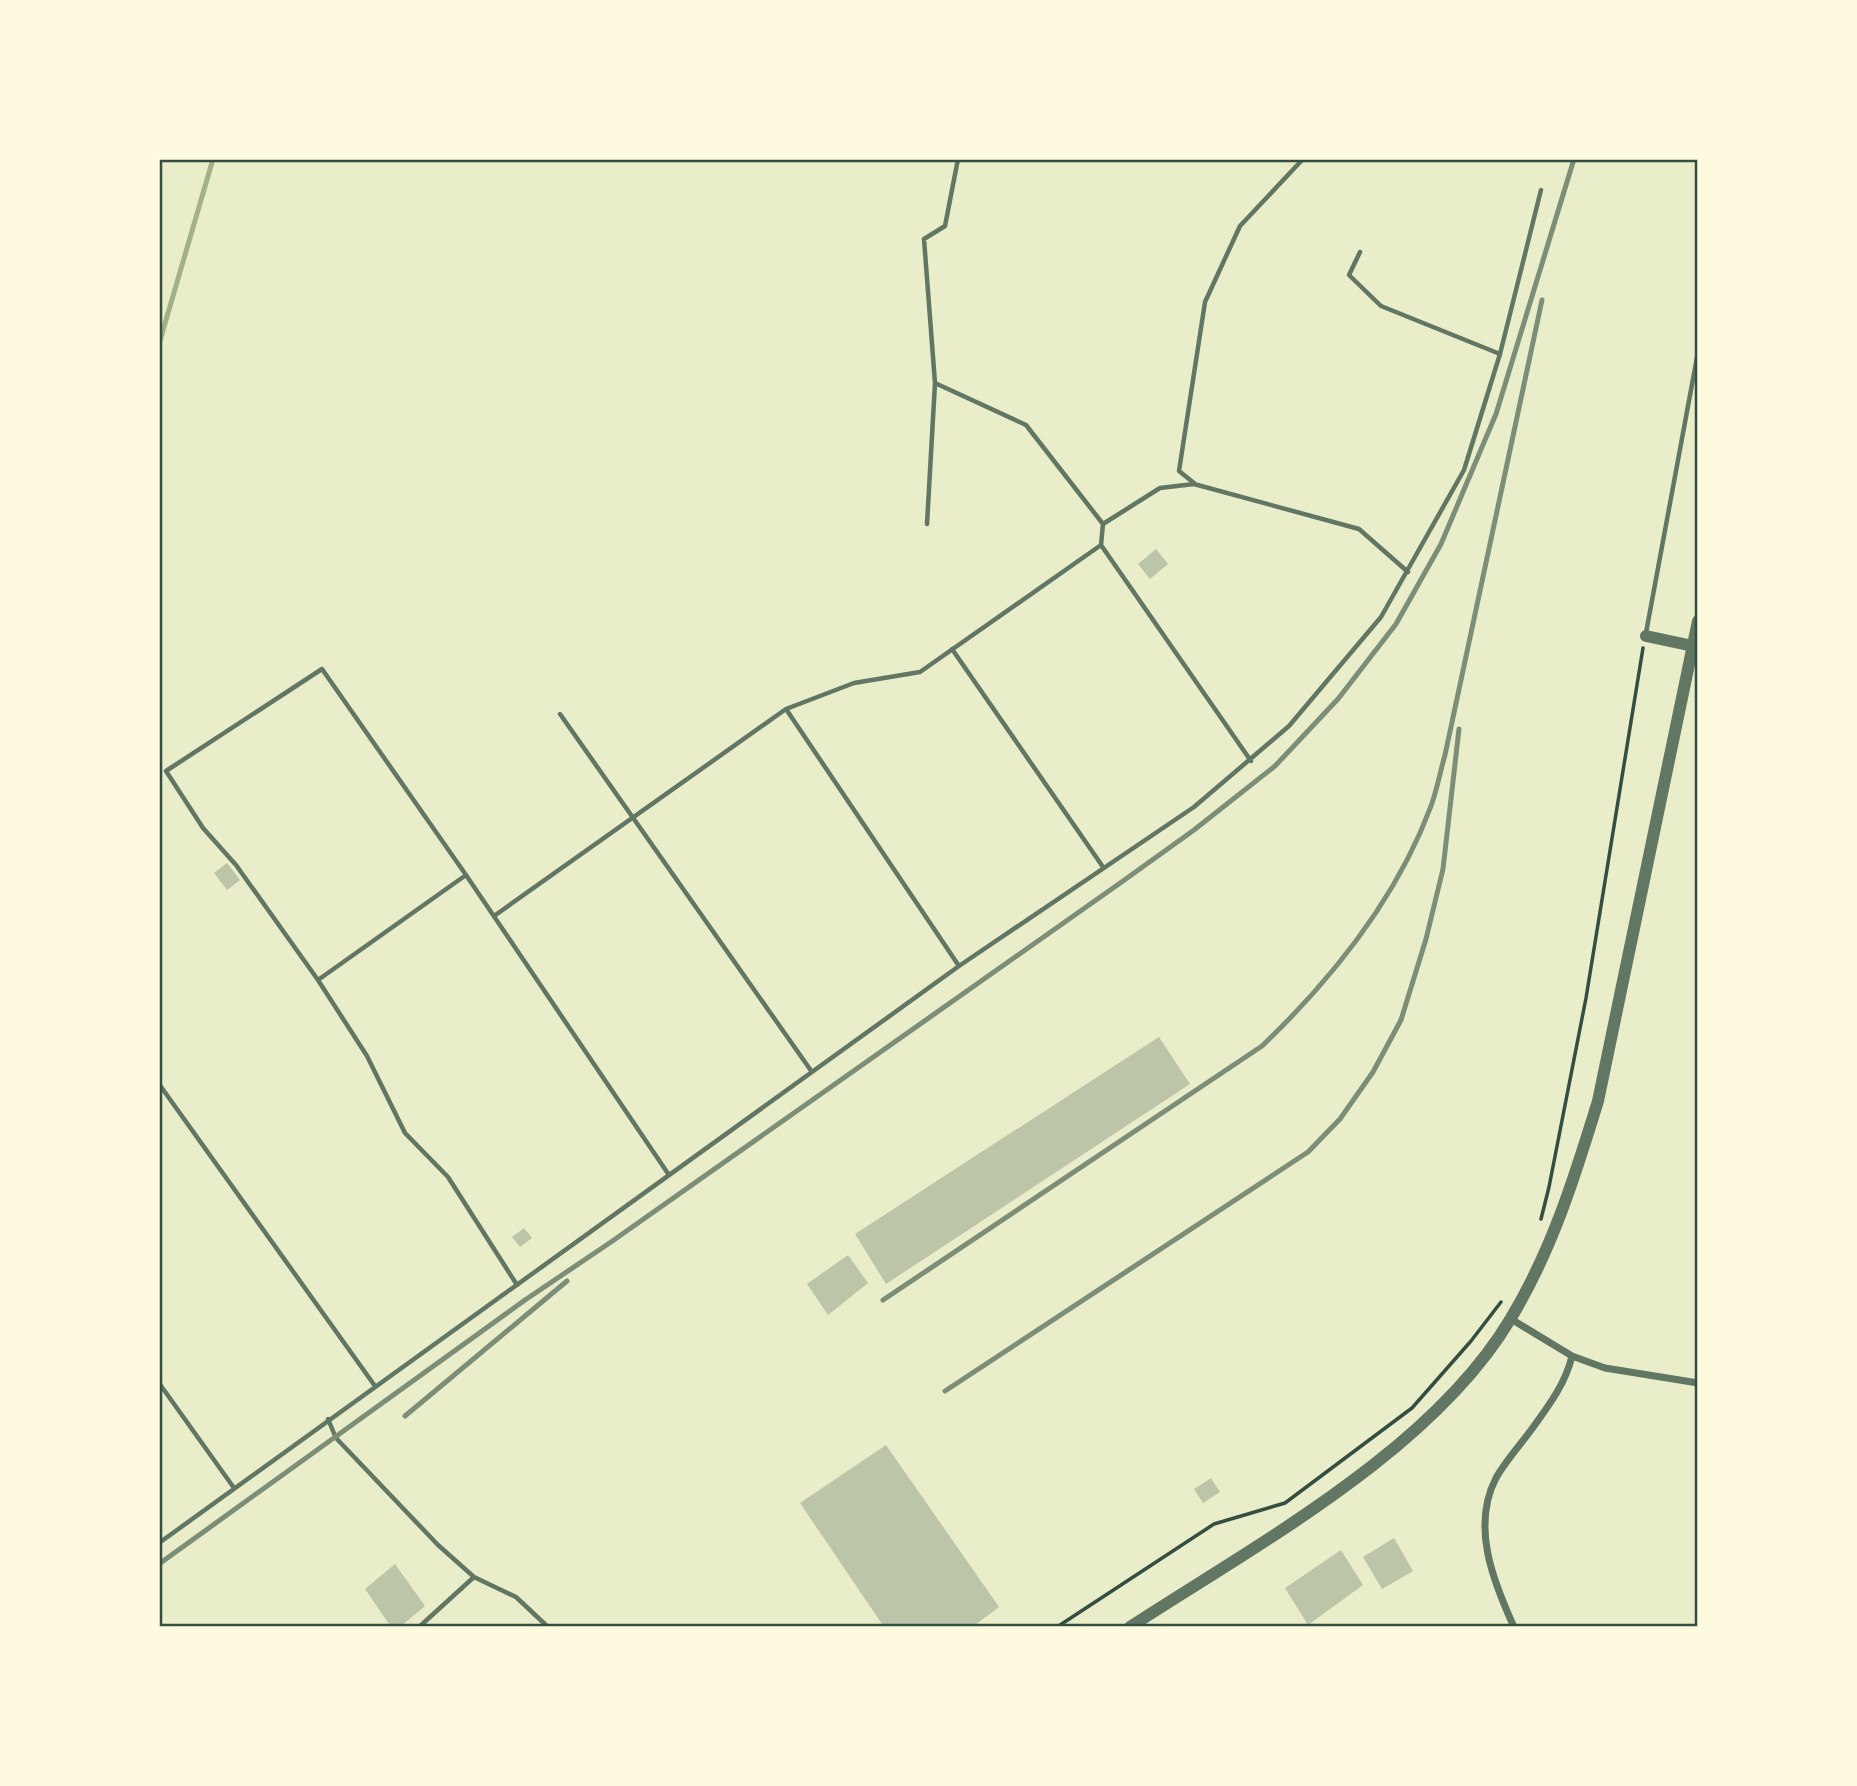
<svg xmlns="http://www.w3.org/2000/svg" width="1857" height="1786" viewBox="0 0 1857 1786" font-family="'Open Sans',sans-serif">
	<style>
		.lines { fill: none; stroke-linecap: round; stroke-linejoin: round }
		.stream { stroke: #a3b18a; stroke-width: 5 }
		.building { fill: #bcc5a7 }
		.path { stroke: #344e41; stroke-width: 3.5 }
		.service { stroke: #617663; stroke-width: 4.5 }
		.minor { stroke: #617663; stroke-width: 7 }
		.tertiary { stroke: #617663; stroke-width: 12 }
		.rail { stroke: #7c8e77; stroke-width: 5 }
		.neatline { fill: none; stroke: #344e41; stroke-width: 2.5 }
	</style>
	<rect width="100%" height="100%" fill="#e9edc9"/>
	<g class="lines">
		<!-- stream -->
		<path class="stream" d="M159,344L213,159"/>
	</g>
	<!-- building -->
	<path class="building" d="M1156,549L1168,564L1150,579L1138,564Z
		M227,863L240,880L227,890L214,873Z
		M1159,1037L1190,1084L886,1284L855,1234Z
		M524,1228L532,1238L520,1247L512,1237Z
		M848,1255L868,1283L828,1315L807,1284Z
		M886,1445L999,1607L972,1627H884L800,1503Z
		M1211,1478L1220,1492L1203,1503L1194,1489Z
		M1394,1538L1413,1571L1382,1589L1363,1557Z
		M1341,1550L1363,1585L1308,1625L1285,1588Z
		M395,1564L425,1606L400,1627H391L365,1589Z"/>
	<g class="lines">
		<!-- path -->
		<path class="path" d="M1541,1219L1549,1187L1586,998L1643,648
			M1057,1627L1214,1524L1285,1503L1412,1408L1471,1341L1501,1302"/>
		<!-- service -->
		<path class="service" d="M1360,252L1349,275L1381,306L1500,354
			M935,383L1026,425L1103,524L1160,488L1194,484L1359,529L1408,572
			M1194,483L1179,471L1205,302L1240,226L1303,159
			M927,524L935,383L924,239L945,226L958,159
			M1103,524L1101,545L1251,761
			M1646,633L1698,352
			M952,649L1103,867
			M786,709L959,966
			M560,714L812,1072
			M494,916L786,709L854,683L920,672L1101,545
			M318,980L466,875
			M159,1084L375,1386
			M517,1285L448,1177L405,1133L367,1056L318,980L236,865L203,828L166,771L322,669L466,875L669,1175
			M159,1383L234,1488
			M328,1419L336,1438L438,1545L474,1577L516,1597L548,1627
			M159,1543L959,966L1194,807L1289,726L1381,617L1464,470L1500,354L1541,190
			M419,1627L474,1577"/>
		<!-- minor -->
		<path class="minor" d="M1511,1319L1572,1356L1605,1368L1698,1383
			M1514,1627C1493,1581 1471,1526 1496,1478C1506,1460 1522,1443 1534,1426C1550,1404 1566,1382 1572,1356"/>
		<!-- tertiary -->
		<path class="tertiary" d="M1646,636L1693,646
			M1130,1627C1257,1544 1433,1450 1511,1318C1552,1250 1575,1176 1598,1101L1698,621"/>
		<!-- rail -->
		<path class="rail" d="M883,1300L1262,1046C1332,979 1397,898 1431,806C1437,790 1440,772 1445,755L1542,300
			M945,1391L1308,1152L1340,1119L1373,1072L1401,1020L1426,939L1443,869L1459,729
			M405,1416L567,1281
			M159,1564L525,1300L611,1242L1123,881L1194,830L1275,766L1338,699L1396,624L1441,544L1496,414L1574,159"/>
	</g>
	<!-- border -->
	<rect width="1857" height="1786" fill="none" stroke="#fefae0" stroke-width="322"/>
	<rect x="161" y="161" width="1535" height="1464" class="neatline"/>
</svg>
